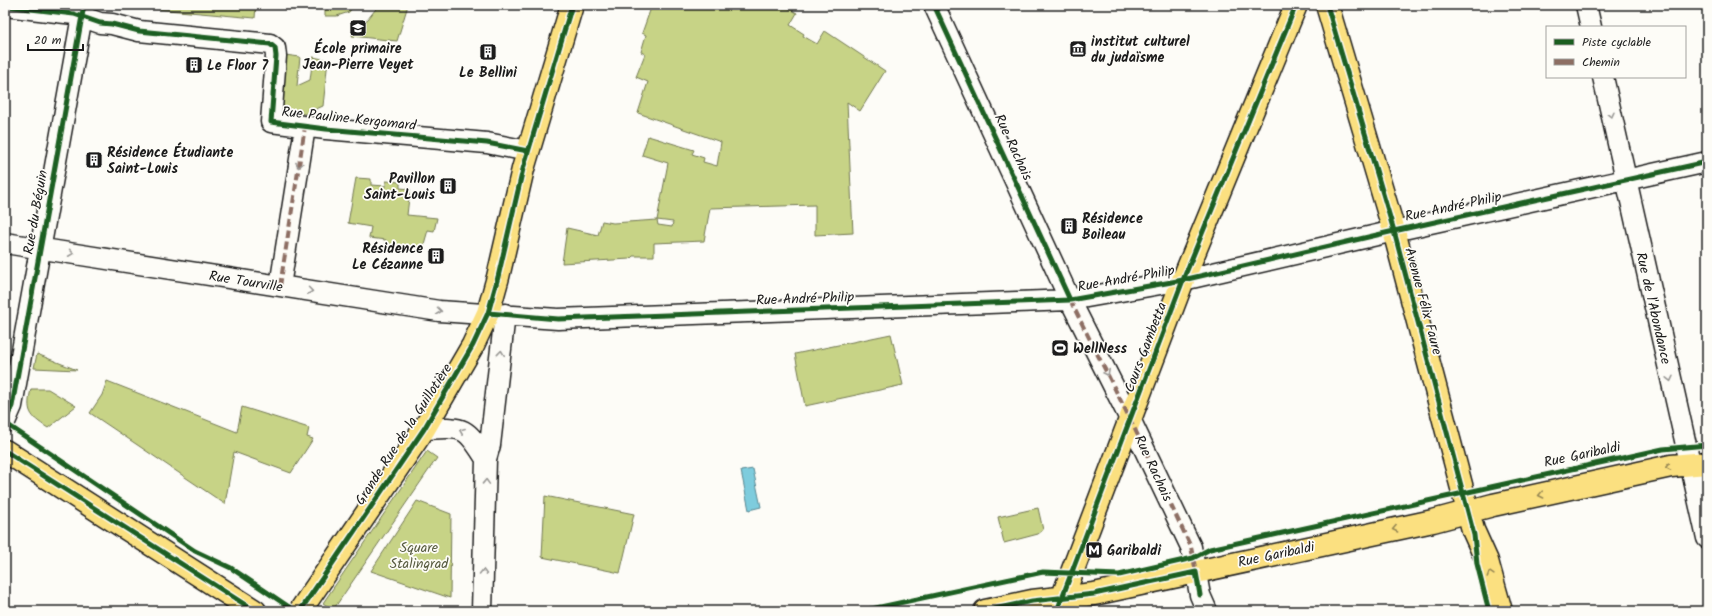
<svg xmlns="http://www.w3.org/2000/svg" width="1712" height="616" viewBox="0 0 1712 616" font-family="Kalam,sans-serif">
	<style>
		.green { fill: #c7d386; stroke: #727851; fill-rule: evenodd }
		.water { fill: #7eccdd; stroke: #578690 }
		.lines { fill: none; stroke-linecap: round; stroke-linejoin: round }
		.minor-casing { stroke: #1c1c1c; stroke-width: 23 }
		.major-casing { stroke: #1c1c1c; stroke-width: 25 }
		.minor { stroke: #fdfcf7; stroke-width: 20 }
		.major { stroke: #fbe080; stroke-width: 22 }
		.quiet { stroke: #8d6e63; stroke-width: 4; stroke-dasharray: 8 4; stroke-linecap: butt }
		.cycleway-casing { stroke: #fdfcf7; stroke-width: 8 }
		.cycleway { stroke: #1b5e20; stroke-width: 5 }
		.oneway { stroke: #989794 }
		.oneway2 { stroke: #978853 }
		.labels { text-anchor: middle; stroke-width: 3.5; stroke-linejoin: round; paint-order: stroke }
		.poi-label { font-size: 14px; font-weight: bold; fill: #1c1c1c; stroke: #fdfcf7; text-anchor: start }
		.street-label { font-size: 14px; fill: #1c1c1c; stroke: #fdfcf7 }
		.park-label { font-size: 14px; fill: #585c41; stroke: #fdfcf7 }
	</style>
	<rect width="100%" height="100%" fill="#fdfcf7"/>
	<filter id="ink" filterUnits="userSpaceOnUse"><feTurbulence type="fractalNoise" baseFrequency=".025" numOctaves="2"/><feDisplacementMap in="SourceGraphic" scale="8" xChannelSelector="R" yChannelSelector="G"/><feConvolveMatrix kernelMatrix="1 2 1 2 8 2 1 2 1" color-interpolation-filters="sRGB"/></filter>
	<g filter="url(#ink)">
		<!-- green -->
		<path class="green" d="M113,5H256L255,18Z
			M325,5H354L349,12L337,16H325Z
			M379,5H408L397,41L352,36L354,31L368,19Z
			M652,5H783L797,13L790,25L804,34L803,36L817,44L825,31L885,71L860,111L847,102L853,233L815,235V205L710,208L704,241L654,243V256H633L630,259L562,263L567,228L598,235L602,221L613,223L657,220L668,163L642,155L648,136L694,150L692,154L704,158L703,162L717,166L721,142L638,113L648,82L636,77L645,54L641,52L646,35L642,33ZM657,220L673,222L672,227L658,225Z
			M285,55L300,57L297,86L310,80L313,57L328,60L323,106L305,114L294,113L293,119L278,118Z
			M356,178L371,179V185L386,186V181L400,182V188L410,189L407,215L437,218L434,231L428,230L422,251L385,244L386,240L369,238L371,227L348,223Z
			M891,334L903,385L805,406L795,354Z
			M37,354L77,370L34,368Z
			M107,381L237,432L242,407L309,428L307,437L313,439L291,473L234,452L225,504L90,413L102,395Z
			M31,389H48L76,406L48,428C29,416 26,411 31,389Z
			M427,451L437,458L333,610L323,603Z
			M545,496L634,514L620,573L542,557Z
			M417,501L451,514L450,598L371,571Z
			M1038,508L1043,530L1038,534L1004,543L998,517Z"/>
		<!-- water -->
		<path class="water" d="M753,469L761,507L749,510L741,471Z"/>
		<g class="lines">
			<!-- minor casing -->
			<g class="minor-casing">
				<path id="minor" d="M934,5L1070,300L1130,419L1191,547L1200,595L1207,611
					M1586,5L1591,27
					M5,6L74,14L100,23L112,24L139,31L270,44L275,48L276,56L271,122L326,129L487,143L528,151
					M1603,77L1707,538
					M5,243L439,311L558,319L1070,300L1183,280L1394,231L1707,162
					M280,286L305,127
					M5,422L12,406L84,5
					M424,429C464,427 465,425 486,459
					M482,611L486,459L490,445L505,314"/>
			</g>
			<!-- major casing -->
			<g class="major-casing">
				<path id="major" d="M1327,5L1394,231L1473,530L1487,561L1501,611
					M5,451L255,611
					M1058,609L1183,280L1296,5
					M300,611L424,429L473,345L488,313L498,277L523,169L572,5
					M985,611L1032,601L1094,594L1433,521L1493,505L1671,466L1707,463"/>
			</g>
			<!-- minor -->
			<use href="#minor" class="minor"/>
			<!-- major -->
			<use href="#major" class="major"/>
			<!-- quiet -->
			<path class="quiet" d="M280,286L305,127
				M1070,300L1130,419L1191,547L1196,572"/>
			<!-- cycleway casing -->
			<g class="cycleway-casing">
				<path id="cycleway" d="M934,5L1070,300
					M1327,5L1394,231L1474,535L1477,564L1489,611
					M5,6L74,14L100,23L112,24L139,31L270,44L275,48L276,56L271,122L326,129L487,143L528,151
					M488,313L558,319L1070,300L1183,280L1394,231L1707,162
					M5,422L12,406L84,5
					M5,423L195,551L231,568L295,611
					M5,451L255,611
					M300,611L424,429L473,345L488,313L498,277L523,169L572,5
					M862,611L1043,572L1119,575L1193,558L1210,549L1663,449L1707,445
					M985,611L1032,601L1094,594L1196,572L1200,595
					M1057,611L1183,280L1296,5"/>
			</g>
			<!-- cycleway -->
			<use href="#cycleway" class="cycleway"/>
		</g>
		<!-- one-way arrows -->
		<defs><path id="oneway-chevron" d="M-2-3.5L2.5 0L-2 3.5" fill="none" stroke-width="1.6" stroke-linecap="round" stroke-linejoin="round"/></defs>
		<g class="oneway">
			<use href="#oneway-chevron" transform="translate(1611 115) rotate(77)"/>
			<use href="#oneway-chevron" transform="translate(299 165) rotate(99)"/>
			<use href="#oneway-chevron" transform="translate(71 253) rotate(8)"/>
			<use href="#oneway-chevron" transform="translate(310 291) rotate(8)"/>
			<use href="#oneway-chevron" transform="translate(439 311) rotate(7)"/>
			<use href="#oneway-chevron" transform="translate(501 353) rotate(-84)"/>
			<use href="#oneway-chevron" transform="translate(1107 373) rotate(63)"/>
			<use href="#oneway-chevron" transform="translate(1670 379) rotate(77)"/>
			<use href="#oneway-chevron" transform="translate(462 431) rotate(-158)"/>
			<use href="#oneway-chevron" transform="translate(486 482) rotate(-88)"/>
			<use href="#oneway-chevron" transform="translate(483 572) rotate(-89)"/>
		</g>
		<g class="oneway2">
			<use href="#oneway-chevron" transform="translate(1668 467) rotate(170)"/>
			<use href="#oneway-chevron" transform="translate(1541 495) rotate(168)"/>
			<use href="#oneway-chevron" transform="translate(1395 529) rotate(168)"/>
			<use href="#oneway-chevron" transform="translate(1490 574) rotate(-107)"/>
		</g>
	</g>
	<!-- icons -->
	<defs>
		<g id="school-square" transform="scale(0.9)"><rect x="-9" y="-9" width="18" height="18" rx="4" fill="#1c1c1c" stroke="#fdfcf7"/><path d="M0-5L7-2L0 1L-7-2ZM-4 1L0 2.5L4 1V4Q0 6-4 4Z" fill="#fff"/></g>
		<g id="museum-square" transform="scale(0.9)"><rect x="-9" y="-9" width="18" height="18" rx="4" fill="#1c1c1c" stroke="#fdfcf7"/><path d="M0-6L6-3V-2H-6V-3ZM-5-1h2V3h-2ZM-1-1h2V3h-2ZM3-1h2V3H3ZM-6 4H6V6H-6Z" fill="#fff"/></g>
		<g id="building-square" transform="scale(0.9)"><rect x="-9" y="-9" width="18" height="18" rx="4" fill="#1c1c1c" stroke="#fdfcf7"/><path d="M-4-6H4V6H1V3H-1V6H-4ZM-2.5-4.3h1.7v1.8h-1.7ZM.8-4.3h1.7v1.8H.8ZM-2.5-1h1.7V.8h-1.7ZM.8-1h1.7V.8H.8Z" fill="#fff"/></g>
		<g id="stadium-square" transform="scale(0.9)"><rect x="-9" y="-9" width="18" height="18" rx="4" fill="#1c1c1c" stroke="#fdfcf7"/><path d="M0-5a6.5 5 0 1 0 0 10a6.5 5 0 1 0 0-10ZM-3.5-1.8h7v3.6h-7Z" fill="#fff"/></g>
		<g id="metro-square" transform="scale(0.9)"><rect x="-9" y="-9" width="18" height="18" rx="4" fill="#1c1c1c" stroke="#fdfcf7"/><path d="M-5.5 5V-5H-3L0 0L3-5H5.5V5H3V-.5L0 4L-3-.5V5Z" fill="#fff"/></g>
	</defs>
	<g fill-rule="evenodd">
		<use href="#school-square" x="358" y="28"/>
		<use href="#museum-square" x="1078" y="49"/>
		<use href="#building-square" x="488" y="52"/>
		<use href="#building-square" x="194" y="65"/>
		<use href="#building-square" x="94" y="160"/>
		<use href="#building-square" x="448" y="186"/>
		<use href="#building-square" x="1069" y="226"/>
		<use href="#building-square" x="436" y="256"/>
		<use href="#stadium-square" x="1060" y="348"/>
		<use href="#metro-square" x="1094" y="550"/>
	</g>
	<g class="labels">
		<!-- poi labels -->
		<g class="poi-label">
			<text x="1091" y="46">institut culturel<tspan x="1091" dy="16">du judaïsme</tspan></text>
			<text x="358" y="53" text-anchor="middle">École primaire<tspan x="358" dy="16">Jean-Pierre Veyet</tspan></text>
			<text x="207" y="70">Le Floor 7</text>
			<text x="488" y="77" text-anchor="middle">Le Bellini</text>
			<text x="107" y="157">Résidence Étudiante<tspan x="107" dy="16">Saint-Louis</tspan></text>
			<text x="435" y="183" text-anchor="end">Pavillon<tspan x="435" dy="16">Saint-Louis</tspan></text>
			<text x="1082" y="223">Résidence<tspan x="1082" dy="16">Boileau</tspan></text>
			<text x="423" y="253" text-anchor="end">Résidence<tspan x="423" dy="16">Le Cézanne</tspan></text>
			<text x="1073" y="353">WellNess</text>
			<text x="1107" y="555">Garibaldi</text>
		</g>
		<!-- street labels -->
		<g class="street-label">
			<text transform="translate(349 118) rotate(6)" y="5">Rue Pauline Kergomard</text>
			<text transform="translate(1014 147) rotate(65)" y="5">Rue Rachais</text>
			<text transform="translate(1453 206) rotate(-12)" y="5">Rue André Philip</text>
			<text transform="translate(35 212) rotate(-80)" y="5">Rue du Béguin</text>
			<text transform="translate(1126 278) rotate(-10)" y="5">Rue André Philip</text>
			<text transform="translate(246 281) rotate(9)" y="5">Rue Tourville</text>
			<text transform="translate(805 298) rotate(-2)" y="5">Rue André Philip</text>
			<text transform="translate(1424 301) rotate(75)" y="5">Avenue Félix Faure</text>
			<text transform="translate(1654 308) rotate(77)" y="5">Rue de l'Abondance</text>
			<text transform="translate(1145 347) rotate(-69)" y="5">Cours Gambetta</text>
			<text transform="translate(403 434) rotate(-57)" y="5">Grande Rue de la Guillotière</text>
			<text transform="translate(1582 454) rotate(-12)" y="5">Rue Garibaldi</text>
			<text transform="translate(1154 468) rotate(65)" y="5">Rue Rachais</text>
			<text transform="translate(1276 554) rotate(-12)" y="5">Rue Garibaldi</text>
		</g>
		<!-- park labels -->
		<g class="park-label">
			<text x="419" y="552">Square<tspan x="419" dy="16">Stalingrad</tspan></text>
		</g>
	</g>
	<!-- margin -->
	<rect width="1712" height="616" fill="none" stroke="#fdfcf7" stroke-width="20"/>
	<rect x="10" y="10" width="1692" height="596" fill="none" stroke="#1c1c1c" stroke-width="1.5" filter="url(#ink)"/>
	<!-- legend -->
	<rect x="1546" y="26" width="140" height="52" fill="#fdfcf7" stroke="#a3a29f"/>
	<rect x="1554" y="39" width="20" height="6" fill="#1b5e20" stroke="#a3a29f"/>
	<text x="1582" y="46" font-size="12" fill="#1c1c1c">Piste cyclable</text>
	<rect x="1554" y="59" width="20" height="6" fill="#8d6e63" stroke="#a3a29f"/>
	<text x="1582" y="66" font-size="12" fill="#1c1c1c">Chemin</text>
	<!-- scale -->
	<path d="M28 44v6h55v-6" fill="none" stroke="#1c1c1c" stroke-width="2"/>
	<text x="34" y="44" font-size="12" fill="#1c1c1c" stroke="#fdfcf7" stroke-width="3" paint-order="stroke">20 m</text>
</svg>
